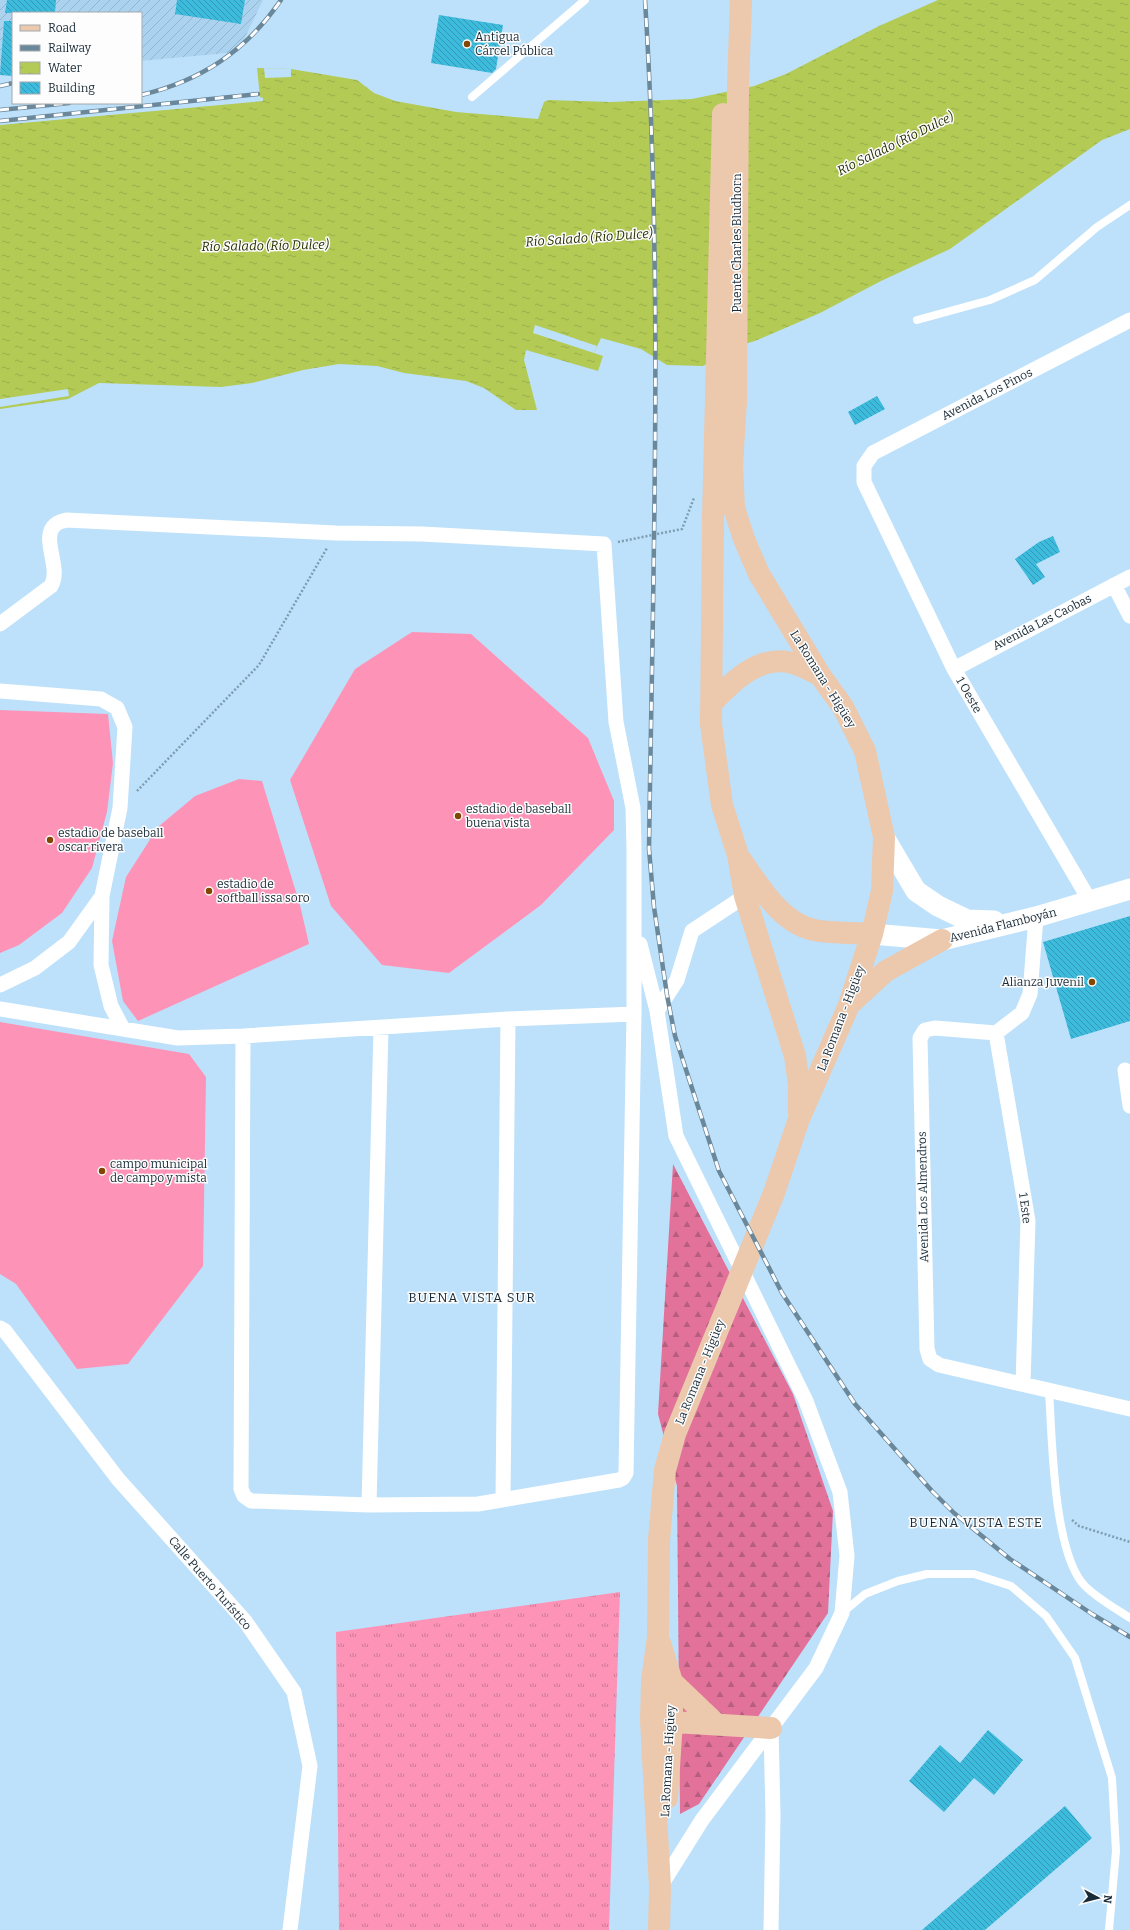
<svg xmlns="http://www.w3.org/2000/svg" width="1130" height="1930" viewBox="0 0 1130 1930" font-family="Bitter,serif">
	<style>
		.industrial { fill: url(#industrial-furrows) }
		.grass { fill: url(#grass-tufts) }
		.forest { fill: url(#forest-firs) }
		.garden { fill: #fd94b8 }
		.water { fill: url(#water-ripples) }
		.pier { fill: #bde1fb }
		.building { fill: url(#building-back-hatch) }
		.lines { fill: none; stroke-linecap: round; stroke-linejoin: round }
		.path { stroke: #7e9cb0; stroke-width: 2.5; stroke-dasharray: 2 2; stroke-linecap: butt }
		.lane { stroke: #fff; stroke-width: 8 }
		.street { stroke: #fff; stroke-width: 15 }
		.secondary { stroke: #fff; stroke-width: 21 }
		.primary { stroke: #ecc8ac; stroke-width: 22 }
		.rail-casing { stroke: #6b879a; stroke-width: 4.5 }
		.rail { stroke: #fdfdfd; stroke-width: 3; stroke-dasharray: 9; stroke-linecap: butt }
		.poi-dot { fill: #834602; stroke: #fdfdfd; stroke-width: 1.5 }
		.labels { text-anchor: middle; stroke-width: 3; stroke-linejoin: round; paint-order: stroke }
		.poi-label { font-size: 12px; fill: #192b37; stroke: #fdfdfd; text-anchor: start }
		.street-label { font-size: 12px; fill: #192b37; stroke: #fdfdfd }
		.water-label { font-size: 13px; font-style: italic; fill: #272f00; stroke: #fdfdfd }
		.neighbourhood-label { font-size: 13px; letter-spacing: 1px; fill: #192b37; stroke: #fdfdfd }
	</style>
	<defs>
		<pattern id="industrial-furrows" width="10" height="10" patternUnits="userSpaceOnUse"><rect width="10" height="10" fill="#abd3f0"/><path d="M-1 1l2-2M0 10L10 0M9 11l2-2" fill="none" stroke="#93b5ce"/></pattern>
		<pattern id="grass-tufts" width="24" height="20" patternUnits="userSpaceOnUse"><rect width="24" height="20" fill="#fd94b8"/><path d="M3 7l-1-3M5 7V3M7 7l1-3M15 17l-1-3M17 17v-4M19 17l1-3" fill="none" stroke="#cc7996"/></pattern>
		<pattern id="forest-firs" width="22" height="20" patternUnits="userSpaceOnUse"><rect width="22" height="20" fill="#e2729a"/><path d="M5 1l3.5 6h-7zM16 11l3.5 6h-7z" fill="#b65e7e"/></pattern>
		<pattern id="water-ripples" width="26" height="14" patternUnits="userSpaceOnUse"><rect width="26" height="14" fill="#b3ca54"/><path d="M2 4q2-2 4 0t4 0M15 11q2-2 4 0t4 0" fill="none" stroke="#99ae4a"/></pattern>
		<pattern id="building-back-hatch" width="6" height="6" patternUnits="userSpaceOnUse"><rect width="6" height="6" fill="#3dbbdc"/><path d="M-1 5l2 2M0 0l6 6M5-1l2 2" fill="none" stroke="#3298b3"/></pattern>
	</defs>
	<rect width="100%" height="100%" fill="#bde1fb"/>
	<!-- industrial -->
	<path class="industrial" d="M0,0H263L238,52L141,61V13H13V73L0,74Z"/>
	<!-- grass -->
	<path class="grass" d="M620,1592L609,1930H339L336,1632Z"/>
	<!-- forest -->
	<path class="forest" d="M673,1164L793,1394L833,1511L828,1613L699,1804L680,1814L677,1486L658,1414Z"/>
	<!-- garden -->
	<path class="garden" d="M412,632L471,634L588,738L614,801V830L541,905L449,973L382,965L331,906L290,780L355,669Z
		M0,710L108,714L113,763L107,812L92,868L62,913L19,945L0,953Z
		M239,779L262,781L300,905L309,944L138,1021L123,1001L112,941L126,877L158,827L195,796Z
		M0,1022L189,1054L206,1077L203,1266L128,1364L77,1369L16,1284L0,1274Z"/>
	<!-- water -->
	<path class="water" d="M938,0H1130V129L1102,140L950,249L881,281L820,313L755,341L741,345L703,366L667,365L641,349L601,338L594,353L603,356L598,371L526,350L524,360L537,410H516L484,388L466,381L404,373L377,366L339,364L303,370L252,383L221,387L99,383L68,399L0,409V125L263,101V98L260,97L257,68L291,69L357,80L374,93L395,101L456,112L538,119L544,102L548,100L610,102L692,99L754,86L786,74L879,26Z"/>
	<!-- pier -->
	<path class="pier" d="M264,68L291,69V77L265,78Z
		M535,325L597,346L594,353L533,333Z
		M68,389L69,396L0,407V399Z"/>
	<!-- building -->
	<path class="building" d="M7,0H56L55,13H5Z
		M177,0H245L241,24L175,14Z
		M439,15L503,25L496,69L492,73L431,63Z
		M4,21H13V76L0,75Z
		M877,396L885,409L855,425L848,412Z
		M1053,536L1060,552L1036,564L1045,577L1033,585L1015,559L1039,542Z
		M1130,916V1021L1071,1039L1043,942Z
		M988,1730L1023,1760L994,1795L974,1778L944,1812L909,1781L940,1745L960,1763Z
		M1065,1806L1092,1838L985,1930H922Z"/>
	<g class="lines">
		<!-- path -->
		<path class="path" d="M618,542L682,529L694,498
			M137,791L259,665L327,548
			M1072,1520L1079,1526L1130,1542"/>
		<!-- lane -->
		<path class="lane" d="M472,97L585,0
			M917,320L990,300L1035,280L1097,227L1130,205
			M1049,1390C1052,1436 1053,1554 1085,1586C1098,1599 1115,1608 1130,1618
			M842,1613L865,1594L898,1581L927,1574H974L1011,1586L1046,1616L1075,1658L1112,1778L1116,1851L1109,1930"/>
		<!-- street -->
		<path class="street" d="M1114,585L1130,616
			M0,624L51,586C62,568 40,538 55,525C57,522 63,521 66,520L336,533L422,534L604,544L616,722L633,808L634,851V1014L626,1473L623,1478L619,1480L478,1504L369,1505L251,1501L244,1496L241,1489L243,1036
			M954,669L1130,577
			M0,691L101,699L117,708L125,727L120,808L102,896L69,942L35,968L0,985
			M102,896L101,965L111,1006L123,1029
			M1090,901L954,669L864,482V466L873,453L1130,320
			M1036,917L1030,994L1022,1013L996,1033L935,1028L925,1030L920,1038L927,1349L930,1359L939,1365L1130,1409
			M640,944L657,1011L676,1136L806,1401L840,1492L847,1556L842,1613L816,1668L702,1820L660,1887
			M0,1009L178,1038L243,1036L508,1019L634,1014
			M657,1011L677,980L692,931L745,896
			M996,1033L1028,1221L1023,1384
			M1125,1070L1130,1106
			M0,1328L5,1331L118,1479L245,1621L294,1692L310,1766L290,1930
			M503,1500L508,1019
			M369,1505L381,1028
			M771,1728L773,1815L771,1930"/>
		<!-- secondary -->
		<path class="secondary" d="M884,837L916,891L938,906L967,920L994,921
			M872,934L942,940L1036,917L1130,889"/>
		<!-- primary -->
		<path class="primary" d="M723,114L713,518L711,724L722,805L738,855L745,896L795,1056L799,1084V1113
			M712,703C732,682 759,654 792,663C801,665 811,671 820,675
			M741,860C760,886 780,923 814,930C833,934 853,932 872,934
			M850,1004L886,971L942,940
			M660,1643L672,1682V1721L667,1798
			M672,1682L715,1723
			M658,1721L771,1728
			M659,1930L660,1887L651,1720L652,1681L658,1637L659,1540L665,1470L675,1434L774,1193L799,1119L849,1005L872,934L882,891L884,837L865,751L843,707L820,675L759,574L744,539L734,508L732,465L736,401L738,86L741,0"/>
		<!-- rail casing -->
		<g class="rail-casing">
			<path id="rail" d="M645,0C663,283 653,566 649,849L654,907L667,995L675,1036L719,1171L782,1293L855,1404L932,1491L954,1513L1010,1559L1092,1614L1130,1637
				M0,86L13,83
				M141,95C201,81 246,51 281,0
				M0,110L69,103
				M0,121L258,94"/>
		</g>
		<!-- rail -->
		<use href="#rail" class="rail"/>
	</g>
	<!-- markers -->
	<g class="poi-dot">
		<circle cx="467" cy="44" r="4"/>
		<circle cx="458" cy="816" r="4"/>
		<circle cx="50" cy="840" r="4"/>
		<circle cx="209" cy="891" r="4"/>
		<circle cx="1092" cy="982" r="4"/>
		<circle cx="102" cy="1171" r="4"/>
	</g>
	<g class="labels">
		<!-- poi labels -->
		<g class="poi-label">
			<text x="475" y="41">Antigua<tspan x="475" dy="14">Cárcel Pública</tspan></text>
			<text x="466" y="813">estadio de baseball<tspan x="466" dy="14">buena vista</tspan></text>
			<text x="58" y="837">estadio de baseball<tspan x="58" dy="14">oscar rivera</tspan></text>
			<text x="217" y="888">estadio de<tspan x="217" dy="14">softball issa soro</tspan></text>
			<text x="1084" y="986" text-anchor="end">Alianza Juvenil</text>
			<text x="110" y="1168">campo municipal<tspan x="110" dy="14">de campo y mista</tspan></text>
		</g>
		<!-- street labels -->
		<g class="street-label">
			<text transform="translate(737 243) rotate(-90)" y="4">Puente Charles Bludhorn</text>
			<text transform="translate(987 394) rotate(-27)" y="4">Avenida Los Pinos</text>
			<text transform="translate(1042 622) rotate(-27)" y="4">Avenida Las Caobas</text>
			<text transform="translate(823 679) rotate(58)" y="4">La Romana - Higüey</text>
			<text transform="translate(969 695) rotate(60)" y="4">1 Oeste</text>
			<text transform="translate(1003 925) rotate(-14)" y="4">Avenida Flamboyán</text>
			<text transform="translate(841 1018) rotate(-69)" y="4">La Romana - Higüey</text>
			<text transform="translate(923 1197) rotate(-91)" y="4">Avenida Los Almendros</text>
			<text transform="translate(1025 1208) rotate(82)" y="4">1 Este</text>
			<text transform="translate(700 1372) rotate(-68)" y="4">La Romana - Higüey</text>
			<text transform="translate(210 1583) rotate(49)" y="4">Calle Puerto Turístico</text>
			<text transform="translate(668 1761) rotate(-87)" y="4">La Romana - Higüey</text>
		</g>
		<!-- water labels -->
		<g class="water-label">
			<text transform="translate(895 143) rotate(-26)" y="5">Río Salado (Río Dulce)</text>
			<text transform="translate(589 237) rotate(-4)" y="5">Río Salado (Río Dulce)</text>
			<text transform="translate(265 245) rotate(-1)" y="5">Río Salado (Río Dulce)</text>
		</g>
		<!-- neighbourhood labels -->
		<g class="neighbourhood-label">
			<text x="472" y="1302">BUENA VISTA SUR</text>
			<text x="976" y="1527">BUENA VISTA ESTE</text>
		</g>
	</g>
	<!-- legend -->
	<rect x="12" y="12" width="130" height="92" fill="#fdfdfd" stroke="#a2a9ae"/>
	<rect x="20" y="25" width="20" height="6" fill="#ecc8ac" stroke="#a2a9ae"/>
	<text x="48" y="32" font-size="12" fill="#192b37">Road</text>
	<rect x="20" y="45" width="20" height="6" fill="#6b879a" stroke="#a2a9ae"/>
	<text x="48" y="52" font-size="12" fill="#192b37">Railway</text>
	<rect x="20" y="62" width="20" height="12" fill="url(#water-ripples)" stroke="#a2a9ae"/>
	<text x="48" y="72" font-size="12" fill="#192b37">Water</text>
	<rect x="20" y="82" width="20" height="12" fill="url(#building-back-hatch)" stroke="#a2a9ae"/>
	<text x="48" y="92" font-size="12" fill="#192b37">Building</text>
	<!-- north arrow -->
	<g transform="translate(1098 1898) rotate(97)" stroke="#fdfdfd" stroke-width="3" paint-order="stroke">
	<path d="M0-3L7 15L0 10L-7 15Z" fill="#192b37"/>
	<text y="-6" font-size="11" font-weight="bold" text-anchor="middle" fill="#192b37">N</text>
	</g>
</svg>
